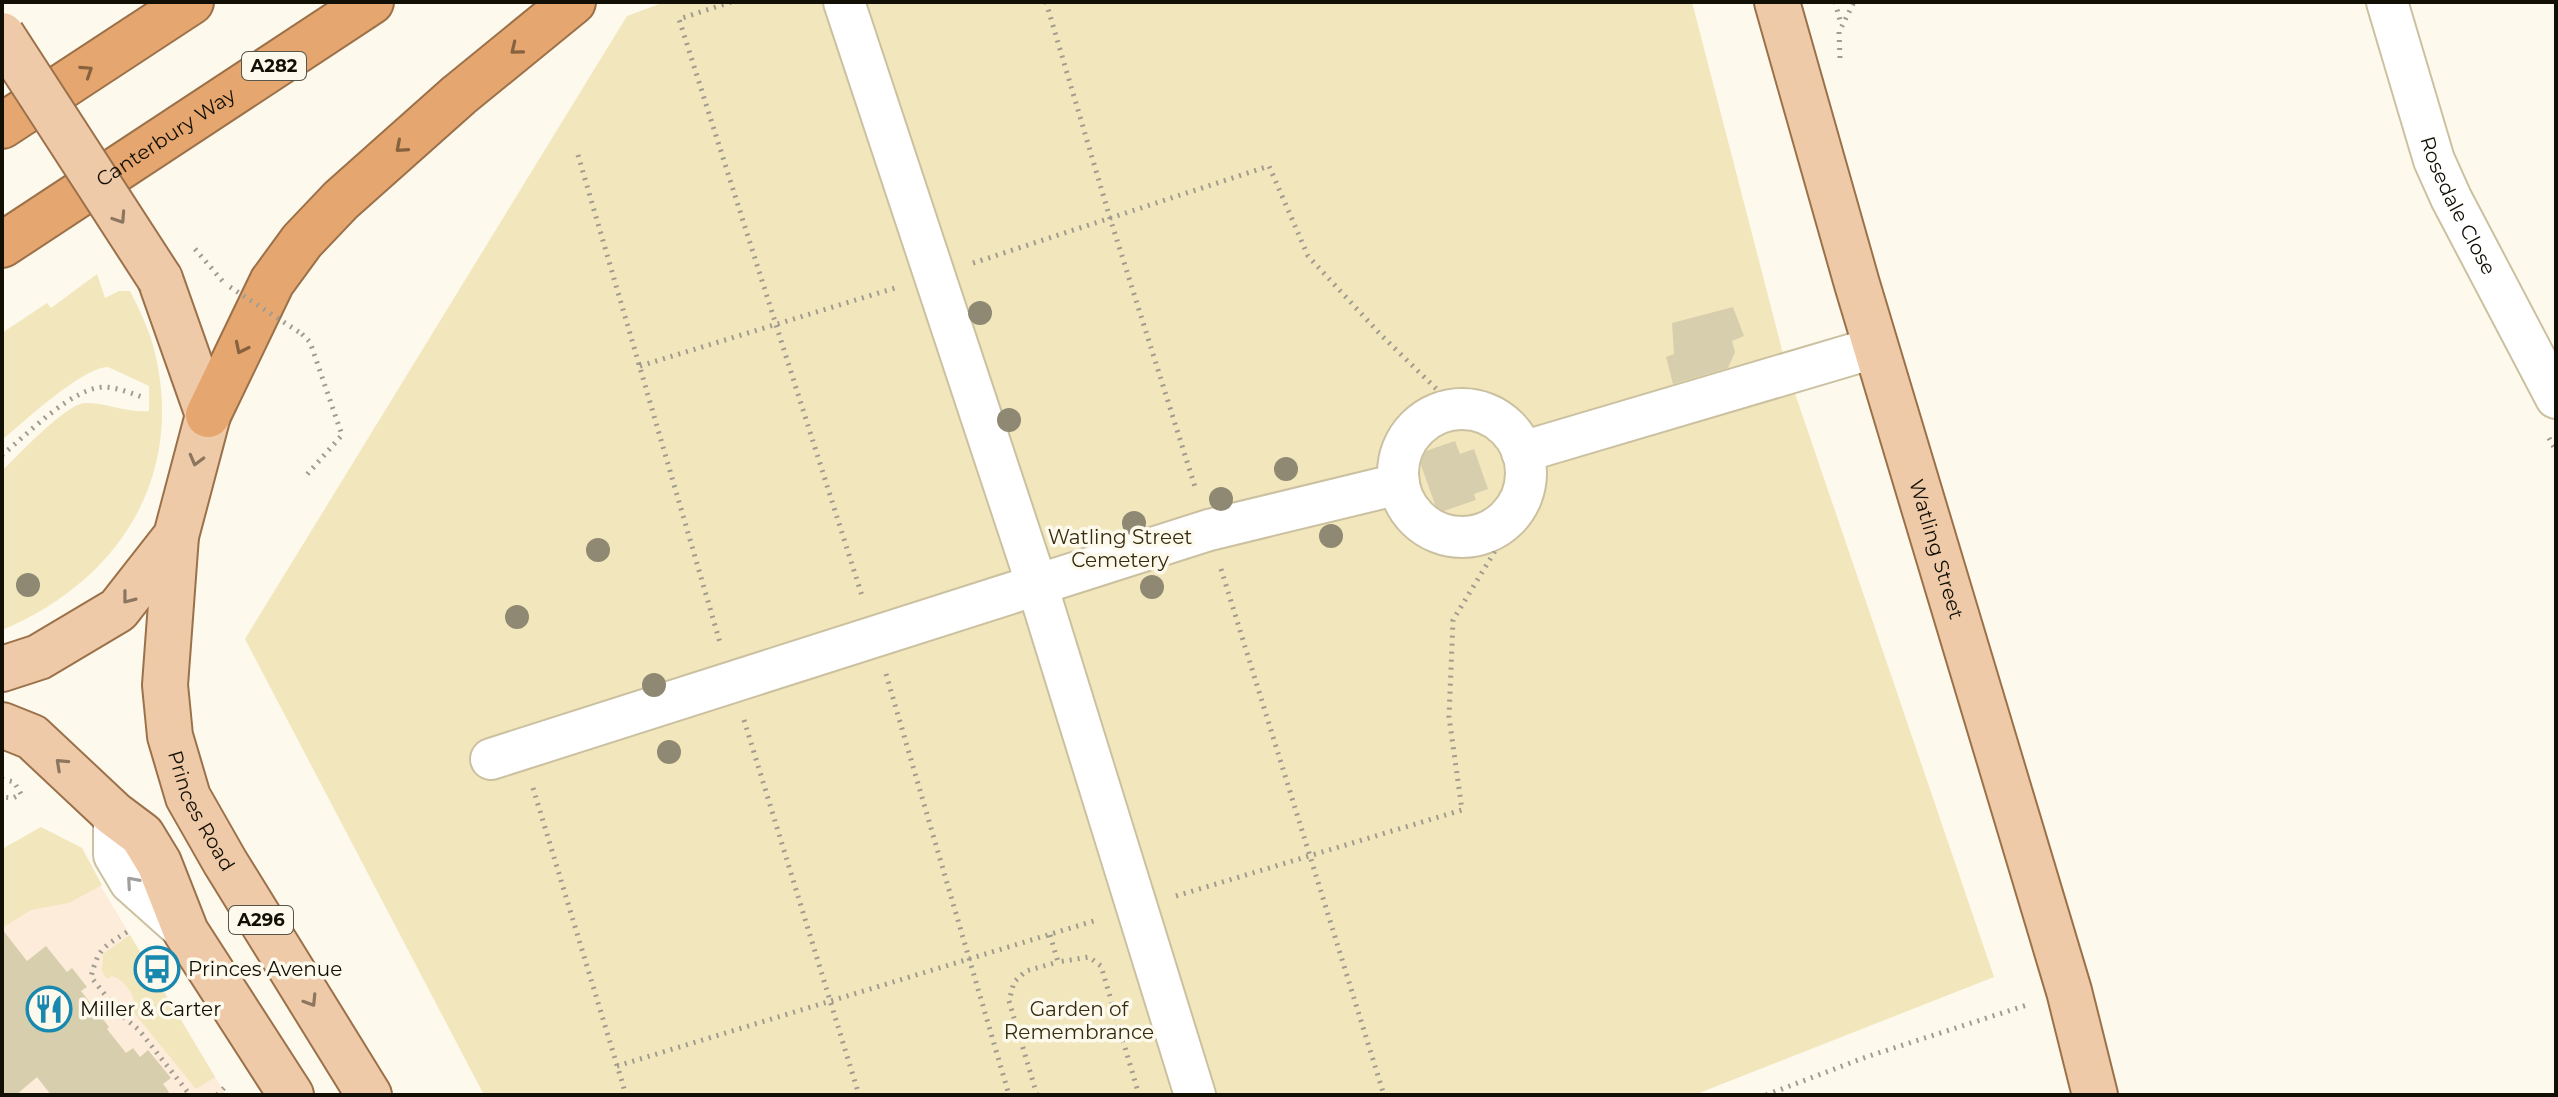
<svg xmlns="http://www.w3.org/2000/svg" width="2558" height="1097" viewBox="0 0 2558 1097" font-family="Montserrat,sans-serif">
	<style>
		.commercial { fill: #fdecda }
		.green { fill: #f2e6bc }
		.building { fill: #d7cead }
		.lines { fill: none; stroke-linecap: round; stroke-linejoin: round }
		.minor-casing { stroke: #cbc1a1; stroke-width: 44 }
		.major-casing { stroke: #9b714a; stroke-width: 48 }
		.highway-casing { stroke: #9b714a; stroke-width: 48 }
		.path { stroke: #a09c90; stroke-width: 5; stroke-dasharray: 2 6; stroke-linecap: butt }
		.minor { stroke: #fff; stroke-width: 40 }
		.major { stroke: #efcaa9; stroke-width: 44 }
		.highway { stroke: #e5a670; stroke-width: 44 }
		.major-bridge-casing { stroke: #9b714a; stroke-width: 48; stroke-linecap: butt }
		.path-bridge { stroke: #a09c90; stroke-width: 5; stroke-dasharray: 2 6; stroke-linecap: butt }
		.major-bridge { stroke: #efcaa9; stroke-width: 44 }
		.tree { fill: #8f8872 }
		.oneway { stroke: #86623f }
		.oneway2 { stroke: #8c765f }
		.oneway3 { stroke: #a09f9b }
		.labels { text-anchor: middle; stroke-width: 7; stroke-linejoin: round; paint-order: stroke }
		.shield { fill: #fdf9ec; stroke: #58554a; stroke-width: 2 }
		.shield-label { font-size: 18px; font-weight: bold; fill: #120f04 }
		.street-label { font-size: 20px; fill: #120f04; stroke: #fdf9ec }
		.park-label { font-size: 20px; fill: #352c0f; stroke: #fdf9ec }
		.poi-label { font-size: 20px; fill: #120f04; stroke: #fdf9ec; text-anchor: start }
	</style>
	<rect width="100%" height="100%" fill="#fdf9ec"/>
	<!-- commercial -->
	<path class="commercial" d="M79,850L226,1095H2V908Z"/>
	<!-- green -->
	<path class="green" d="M665,2H1692L1788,373L1994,977L1694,1095H484L245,639L627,16Z
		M97,274L105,298L119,291H130C140,311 150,331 155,353C185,479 117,582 2,630V471C18,456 66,403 86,403C107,403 128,413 149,411V386L108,367C81,368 24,422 2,440V333L47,303L51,308Z
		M41,827L82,848L102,885L69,903L31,910L2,928V849Z
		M130,935L215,1077L196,1089L131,1009L135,1005C134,993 123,979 112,976L107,979L102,971L103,954Z"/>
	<!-- building -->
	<path class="building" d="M1733,307L1744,336L1732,341L1735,352L1728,368L1673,384L1666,357L1674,354L1672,323Z
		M1455,441L1460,454L1474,449L1488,489L1474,494L1476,500L1438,513L1417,454Z
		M2,929L27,961L46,946L67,972L72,968L87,987L81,991L109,1027L107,1029L126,1053L133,1048L140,1057L148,1050L171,1078L163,1084L169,1092L165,1095H51L37,1077L16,1095H2Z
		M150,950L170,983L164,987L144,954Z"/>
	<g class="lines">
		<!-- minor casing -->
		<g class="minor-casing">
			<g id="minor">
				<path d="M844,2L1037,585L1195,1095"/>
				<path id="s1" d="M2387,2L2434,160L2451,198L2556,398"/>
				<circle cx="1462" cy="473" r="64"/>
				<path d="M1522,452L1877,347"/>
				<path d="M491,759L1209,530L1399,484"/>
				<path d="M114,814V855L130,882L186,932"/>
			</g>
		</g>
		<!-- major casing -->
		<g class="major-casing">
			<g id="major">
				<path id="s2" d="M1777,2L1857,284L2069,991L2095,1095"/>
				<path id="s3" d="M176,536L165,685L170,736L188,797L225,862L369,1095"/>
				<path d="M2,669L39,657L118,610L176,536L208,415L160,279"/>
				<path d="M2,725L32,737L114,814L142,835L159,863L186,932L291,1095"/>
			</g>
		</g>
		<!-- highway casing -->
		<g class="highway-casing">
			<g id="highway">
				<path d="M2,126L191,2"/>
				<path id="s4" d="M2,245L371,2"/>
				<path d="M208,415L272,282L302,241L341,200L459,95L573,2"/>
			</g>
		</g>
		<!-- path -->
		<path class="path" d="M731,2L679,19L863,599
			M1046,2L1110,218L1196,490
			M1835,2L1841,24
			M1840,58L1839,32L1854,2
			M578,155L721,646
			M195,249L225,284
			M973,263L1269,166L1308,256L1381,335L1457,409
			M302,334L310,342L342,435L304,478
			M640,366L895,288
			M2549,438L2556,451
			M2,455C27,435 73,386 106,387C118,388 131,393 142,397
			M1221,569L1384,1095
			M886,674L1009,1095
			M744,720L859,1095
			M2,779L14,782L21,794L13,798L2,797
			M533,788L626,1095
			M1176,896L1462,810L1449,717L1453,620L1512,523L1523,493
			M127,932C103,947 98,949 91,977L121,1015L139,1030L190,1095
			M1050,935L1058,962L1089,957L1101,966L1139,1095
			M617,1066L1097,920
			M217,1095L227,1085
			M1037,1095L1009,1001L1014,982L1026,971L1058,962
			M1766,1095L1866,1057L2030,1004"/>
		<!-- minor -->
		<use href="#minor" class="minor"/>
		<!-- major -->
		<use href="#major" class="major"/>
		<!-- highway -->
		<use href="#highway" class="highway"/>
		<!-- major-bridge casing -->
		<g class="major-bridge-casing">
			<path id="major-bridge" d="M2,35L160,279"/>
		</g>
		<!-- path-bridge -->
		<path class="path-bridge" d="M230,287L302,334"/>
		<!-- major-bridge -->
		<use href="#major-bridge" class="major-bridge"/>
	</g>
	<!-- trees -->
	<g class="tree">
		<circle cx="980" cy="313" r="12"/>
		<circle cx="1009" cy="420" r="12"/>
		<circle cx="1286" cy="469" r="12"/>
		<circle cx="1221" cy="499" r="12"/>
		<circle cx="1134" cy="523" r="12"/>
		<circle cx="1331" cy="536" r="12"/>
		<circle cx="598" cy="550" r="12"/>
		<circle cx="28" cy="585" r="12"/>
		<circle cx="1152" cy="587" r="12"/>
		<circle cx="517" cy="617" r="12"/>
		<circle cx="654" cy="685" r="12"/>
		<circle cx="669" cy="752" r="12"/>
	</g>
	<!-- one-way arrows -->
	<defs><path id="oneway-chevron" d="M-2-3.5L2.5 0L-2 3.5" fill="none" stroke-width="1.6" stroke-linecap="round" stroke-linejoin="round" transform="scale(2)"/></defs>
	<g class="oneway">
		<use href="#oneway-chevron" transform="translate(516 49) rotate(141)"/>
		<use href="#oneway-chevron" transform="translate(87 71) rotate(-33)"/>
		<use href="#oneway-chevron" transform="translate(401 147) rotate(139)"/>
		<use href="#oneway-chevron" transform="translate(241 348) rotate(116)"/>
	</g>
	<g class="oneway2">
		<use href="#oneway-chevron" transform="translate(120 218) rotate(57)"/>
		<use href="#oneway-chevron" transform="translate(196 460) rotate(105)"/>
		<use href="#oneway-chevron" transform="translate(128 598) rotate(128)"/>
		<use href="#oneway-chevron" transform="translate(61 764) rotate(-137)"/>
		<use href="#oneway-chevron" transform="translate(311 1001) rotate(58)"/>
	</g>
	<use class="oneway3" href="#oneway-chevron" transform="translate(132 882) rotate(-131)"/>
	<!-- icons -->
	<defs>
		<g id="bus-ring" transform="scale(2.3)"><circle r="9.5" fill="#fdf9ec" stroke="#1988ae" stroke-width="1.5"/><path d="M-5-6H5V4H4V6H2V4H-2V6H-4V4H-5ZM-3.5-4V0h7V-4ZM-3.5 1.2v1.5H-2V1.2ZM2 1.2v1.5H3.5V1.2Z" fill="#1988ae"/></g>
		<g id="restaurant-ring" transform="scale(2.3)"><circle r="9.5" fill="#fdf9ec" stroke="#1988ae" stroke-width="1.5"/><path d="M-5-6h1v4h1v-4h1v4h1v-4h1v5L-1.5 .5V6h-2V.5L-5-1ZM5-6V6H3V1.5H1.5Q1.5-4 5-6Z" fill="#1988ae"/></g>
	</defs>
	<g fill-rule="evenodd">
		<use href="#bus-ring" x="157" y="969"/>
		<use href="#restaurant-ring" x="49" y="1009"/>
	</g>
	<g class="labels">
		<!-- shield labels -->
		<g class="shield">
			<rect x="242" y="52" width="64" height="28" rx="6"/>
			<rect x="229" y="906" width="64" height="28" rx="6"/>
		</g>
		<g class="shield-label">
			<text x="274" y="72">A282</text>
			<text x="261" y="926">A296</text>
		</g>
		<!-- street labels -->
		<g class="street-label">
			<text dy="7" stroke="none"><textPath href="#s4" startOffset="196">Canterbury Way</textPath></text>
			<text dy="7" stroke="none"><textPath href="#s1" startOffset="216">Rosedale Close</textPath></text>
			<text dy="7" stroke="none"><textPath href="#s2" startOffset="570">Watling Street</textPath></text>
			<text dy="7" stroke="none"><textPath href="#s3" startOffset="282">Princes Road</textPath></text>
		</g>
		<!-- park labels -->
		<g class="park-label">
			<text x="1120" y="544">Watling Street<tspan x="1120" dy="23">Cemetery</tspan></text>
			<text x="1079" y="1016">Garden of<tspan x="1079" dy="23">Remembrance</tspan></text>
		</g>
		<!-- poi labels -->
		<g class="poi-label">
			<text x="188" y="976">Princes Avenue</text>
			<text x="80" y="1016">Miller &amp; Carter</text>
		</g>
	</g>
	<!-- border -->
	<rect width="2558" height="1097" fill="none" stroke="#120f04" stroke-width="8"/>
</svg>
